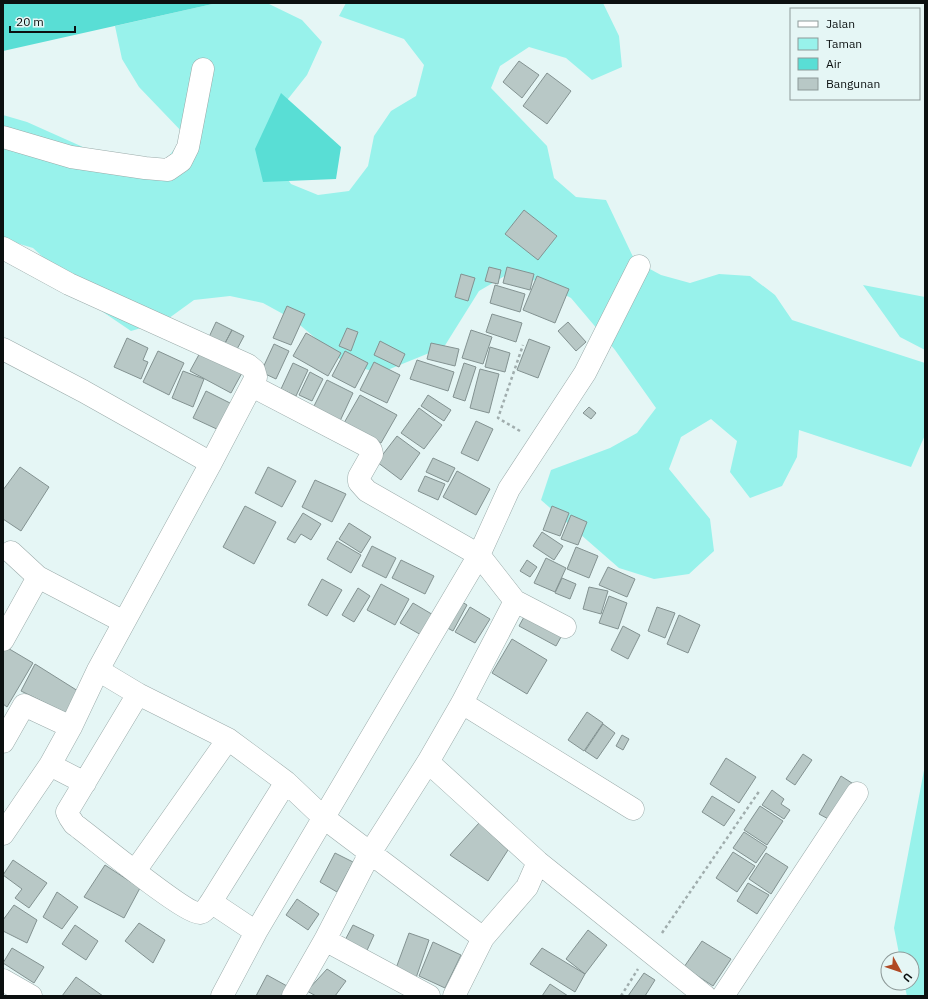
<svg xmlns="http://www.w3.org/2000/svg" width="928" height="999" viewBox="0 0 928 999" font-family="'IBM Plex Sans',sans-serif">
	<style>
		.green { fill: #98f2eb }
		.water { fill: #59ded5 }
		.building { fill: #b8c8c6; stroke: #839291 }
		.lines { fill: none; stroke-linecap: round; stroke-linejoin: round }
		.minor-casing { stroke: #9babaa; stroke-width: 23 }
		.path { stroke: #a0adad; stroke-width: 2.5; stroke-dasharray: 3 3; stroke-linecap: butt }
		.minor { stroke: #fff; stroke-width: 22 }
	</style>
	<rect width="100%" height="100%" fill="#e5f6f5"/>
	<!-- green -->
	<path class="green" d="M217,3H267L302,20L322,42L307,75L265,128L273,159L291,184L318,195L349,191L368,166L374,136L391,111L416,96L424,65L404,39L339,16L346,3H603L619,36L622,67L592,80L566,58L529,47L500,66L491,88L547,146L554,178L576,197L606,200L635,261L661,275L690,283L719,274L750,276L775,295L792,320L925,363V435L911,467L799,430L797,457L782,486L750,498L730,472L737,441L711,419L681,437L669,469L710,519L714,551L689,574L654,579L619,568L541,500L551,470L610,448L637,433L656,408L615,350L571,298L541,282L508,274L479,291L444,347L380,373L346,364L294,320L263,303L230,296L194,300L165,321L131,331L103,312L33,248L3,239V115L27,122L103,156L166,160L185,135L139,87L122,59L115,26Z
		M863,285L925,297V350L900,337Z
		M925,765V996H907L904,983H912V959H900L894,928Z"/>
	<!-- water -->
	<path class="water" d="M3,3H217L3,51Z
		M281,93L341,147L336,179L263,182L255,149Z"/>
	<!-- building -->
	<path class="building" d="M519,61L539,75L522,98L503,82Z
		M547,73L571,91L547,124L523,106Z
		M524,210L557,236L538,260L505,234Z
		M489,267L501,270L498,284L485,281Z
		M507,267L534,274L530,290L503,283Z
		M461,274L475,278L468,301L455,297Z
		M537,276L569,289L555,323L523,310Z
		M495,285L525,294L520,312L490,303Z
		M287,306L305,314L291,345L273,338Z
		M492,314L522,323L516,342L486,332Z
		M216,322L232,330L224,345L209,337Z
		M568,322L586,342L576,351L558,331Z
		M347,328L358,332L351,351L339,346Z
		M232,330L244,336L236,351L224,345Z
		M471,330L492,337L483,364L462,358Z
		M306,333L341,353L328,376L293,356Z
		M127,338L148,348L143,360L148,362L141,379L114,367Z
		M529,339L550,347L538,378L517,370Z
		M380,341L405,354L399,367L374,355Z
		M431,343L459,349L455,366L427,359Z
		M274,344L289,351L276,379L261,372Z
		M490,347L510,353L505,372L485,367Z
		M202,349L243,371L231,393L190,371Z
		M158,351L184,363L169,395L143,382Z
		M345,351L368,363L355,388L332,376Z
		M417,360L454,372L448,391L410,379Z
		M374,362L400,375L387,403L360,390Z
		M293,363L308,370L296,396L281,389Z
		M464,363L476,367L465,401L453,397Z
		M480,369L499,374L489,413L470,408Z
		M183,371L204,379L193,407L172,398Z
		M310,372L323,379L312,401L299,395Z
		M327,380L353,393L340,421L313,408Z
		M206,391L234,405L221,431L193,418Z
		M360,395L397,415L381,443L344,423Z
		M428,395L451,410L444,421L421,406Z
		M589,407L596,413L591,419L583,413Z
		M419,408L442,425L424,449L401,433Z
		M476,421L493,429L478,461L461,453Z
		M397,436L420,453L401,480L377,462Z
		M433,458L455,468L448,482L426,472Z
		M20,467L49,487L21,531L3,519V490Z
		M268,467L296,481L282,507L255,493Z
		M457,471L490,489L476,515L443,497Z
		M425,476L445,484L438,500L418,491Z
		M315,480L346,494L332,522L302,507Z
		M245,506L276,522L254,564L223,547Z
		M552,506L569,513L560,536L543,530Z
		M303,513L321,524L311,540L301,534L295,543L287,539Z
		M571,515L587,522L578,545L561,539Z
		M349,523L371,537L361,553L339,539Z
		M542,532L563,546L554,560L533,546Z
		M337,541L361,555L351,573L327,559Z
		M372,546L396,558L386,578L362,566Z
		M576,547L598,556L589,578L567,569Z
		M546,558L566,568L555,592L534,583Z
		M401,560L434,576L425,594L392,578Z
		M527,560L537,567L530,577L520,571Z
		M608,567L635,579L627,597L599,585Z
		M562,578L576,584L570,599L555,593Z
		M322,579L342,590L327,616L308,605Z
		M381,584L409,599L395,625L367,610Z
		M589,587L608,591L601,614L583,609Z
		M358,588L370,596L354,622L342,615Z
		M609,596L627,603L618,629L599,623Z
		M457,599L467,605L453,631L442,625Z
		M413,603L435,616L423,636L400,623Z
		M470,607L490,619L475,643L455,632Z
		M657,607L675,613L665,638L648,631Z
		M529,608L566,628L556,646L519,626Z
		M679,615L700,625L688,653L667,644Z
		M623,626L640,635L628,659L611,650Z
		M512,639L547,660L527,694L492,673Z
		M6,647L33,663L7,707L3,704V651Z
		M35,664L78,691L66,713L21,691Z
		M587,712L603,723L584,751L568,740Z
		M603,724L615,733L597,759L585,751Z
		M622,735L629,739L623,750L616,746Z
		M803,754L812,760L795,785L786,779Z
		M726,758L756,777L739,803L710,784Z
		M841,776L855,785L834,822L819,814Z
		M772,790L784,799L781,804L790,810L784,819L762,805Z
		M712,796L735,810L724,826L702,812Z
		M760,806L783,821L767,845L744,830Z
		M479,823L508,850L488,881L450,855Z
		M744,832L767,847L756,863L733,848Z
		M733,852L755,866L737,892L716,878Z
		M335,853L353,862L337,892L320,882Z
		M766,853L788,867L771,894L749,879Z
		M13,860L47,883L29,908L15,898L22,889L3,875Z
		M105,865L140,888L124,918L84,897Z
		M748,883L769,895L757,914L737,901Z
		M57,892L78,907L62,929L43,917Z
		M297,899L319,914L308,930L286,915Z
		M14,905L37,920L27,943L3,931V920Z
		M139,923L165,940L153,963L125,941Z
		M75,925L98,941L86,960L62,944Z
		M353,925L374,935L364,957L342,946Z
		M588,930L607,945L585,974L566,959Z
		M409,933L429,940L416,978L395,971Z
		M702,941L731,959L713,986L684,967Z
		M433,942L461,955L445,988L419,976Z
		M12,948L44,967L34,983L3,963Z
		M542,948L585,974L575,992L530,964Z
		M327,969L346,981L335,996H316L307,991Z
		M644,973L655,980L645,996H628Z
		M267,975L287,986L282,996H256Z
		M76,977L103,996H62Z
		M550,984L568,996H542Z"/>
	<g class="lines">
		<!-- minor casing -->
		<g class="minor-casing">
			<path id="minor" d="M3,137L71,157L145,168L168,170L181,161L188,147L203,69
				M3,248L69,284L248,365L254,370L256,377L211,463L98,670L71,727L50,765L3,834
				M3,349L83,391L211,463
				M252,386L369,447L371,450L372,454L359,477V482L367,491L479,555L515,601L565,627
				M11,552L38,577L124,622
				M3,640L38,577
				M98,670L138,694L228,739L286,782L324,818L483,938
				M138,694L67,812L70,818L74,824C93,838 185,914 200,913C205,912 208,906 211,902L256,932
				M462,703L633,809
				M3,742L24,705L71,727
				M428,762L538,862L705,996
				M50,765L85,783
				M135,871L228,739
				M211,902L286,782
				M325,940L429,996
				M3,980L31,996
				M222,996L256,932L479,555L509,489L585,373L639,266
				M293,996L325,940L370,853L428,762L462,703L515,601
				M454,996L483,938L527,887L538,862
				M723,996L857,793"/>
		</g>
		<!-- path -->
		<path class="path" d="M520,431L498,418L523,345
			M662,933L760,790
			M621,996L638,969"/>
		<!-- minor -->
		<use href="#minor" class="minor"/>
	</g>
	<!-- border -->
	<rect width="928" height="999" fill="none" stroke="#0b1010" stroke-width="8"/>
	<!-- legend -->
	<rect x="790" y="8" width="130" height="92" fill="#e5f6f5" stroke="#8e9a99"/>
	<rect x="798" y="21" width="20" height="6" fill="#ffffff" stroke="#8e9a99"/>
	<text x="826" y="28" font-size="12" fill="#0b1010">Jalan</text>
	<rect x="798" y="38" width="20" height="12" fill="#98f2eb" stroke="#8e9a99"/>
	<text x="826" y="48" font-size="12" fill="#0b1010">Taman</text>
	<rect x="798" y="58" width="20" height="12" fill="#59ded5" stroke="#8e9a99"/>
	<text x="826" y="68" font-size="12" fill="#0b1010">Air</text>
	<rect x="798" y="78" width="20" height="12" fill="#b8c8c6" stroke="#8e9a99"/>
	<text x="826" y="88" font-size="12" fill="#0b1010">Bangunan</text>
	<!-- north arrow -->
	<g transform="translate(900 971) rotate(130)"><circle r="19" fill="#e5f6f5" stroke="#8e9a99"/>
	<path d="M0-3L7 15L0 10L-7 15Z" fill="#b04924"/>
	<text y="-6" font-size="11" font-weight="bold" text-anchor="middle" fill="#0b1010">U</text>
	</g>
	<!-- scale -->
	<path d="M10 26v6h65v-6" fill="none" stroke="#0b1010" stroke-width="2"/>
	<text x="16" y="26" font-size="12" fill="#0b1010" stroke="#e5f6f5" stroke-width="3" paint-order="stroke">20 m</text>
</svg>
